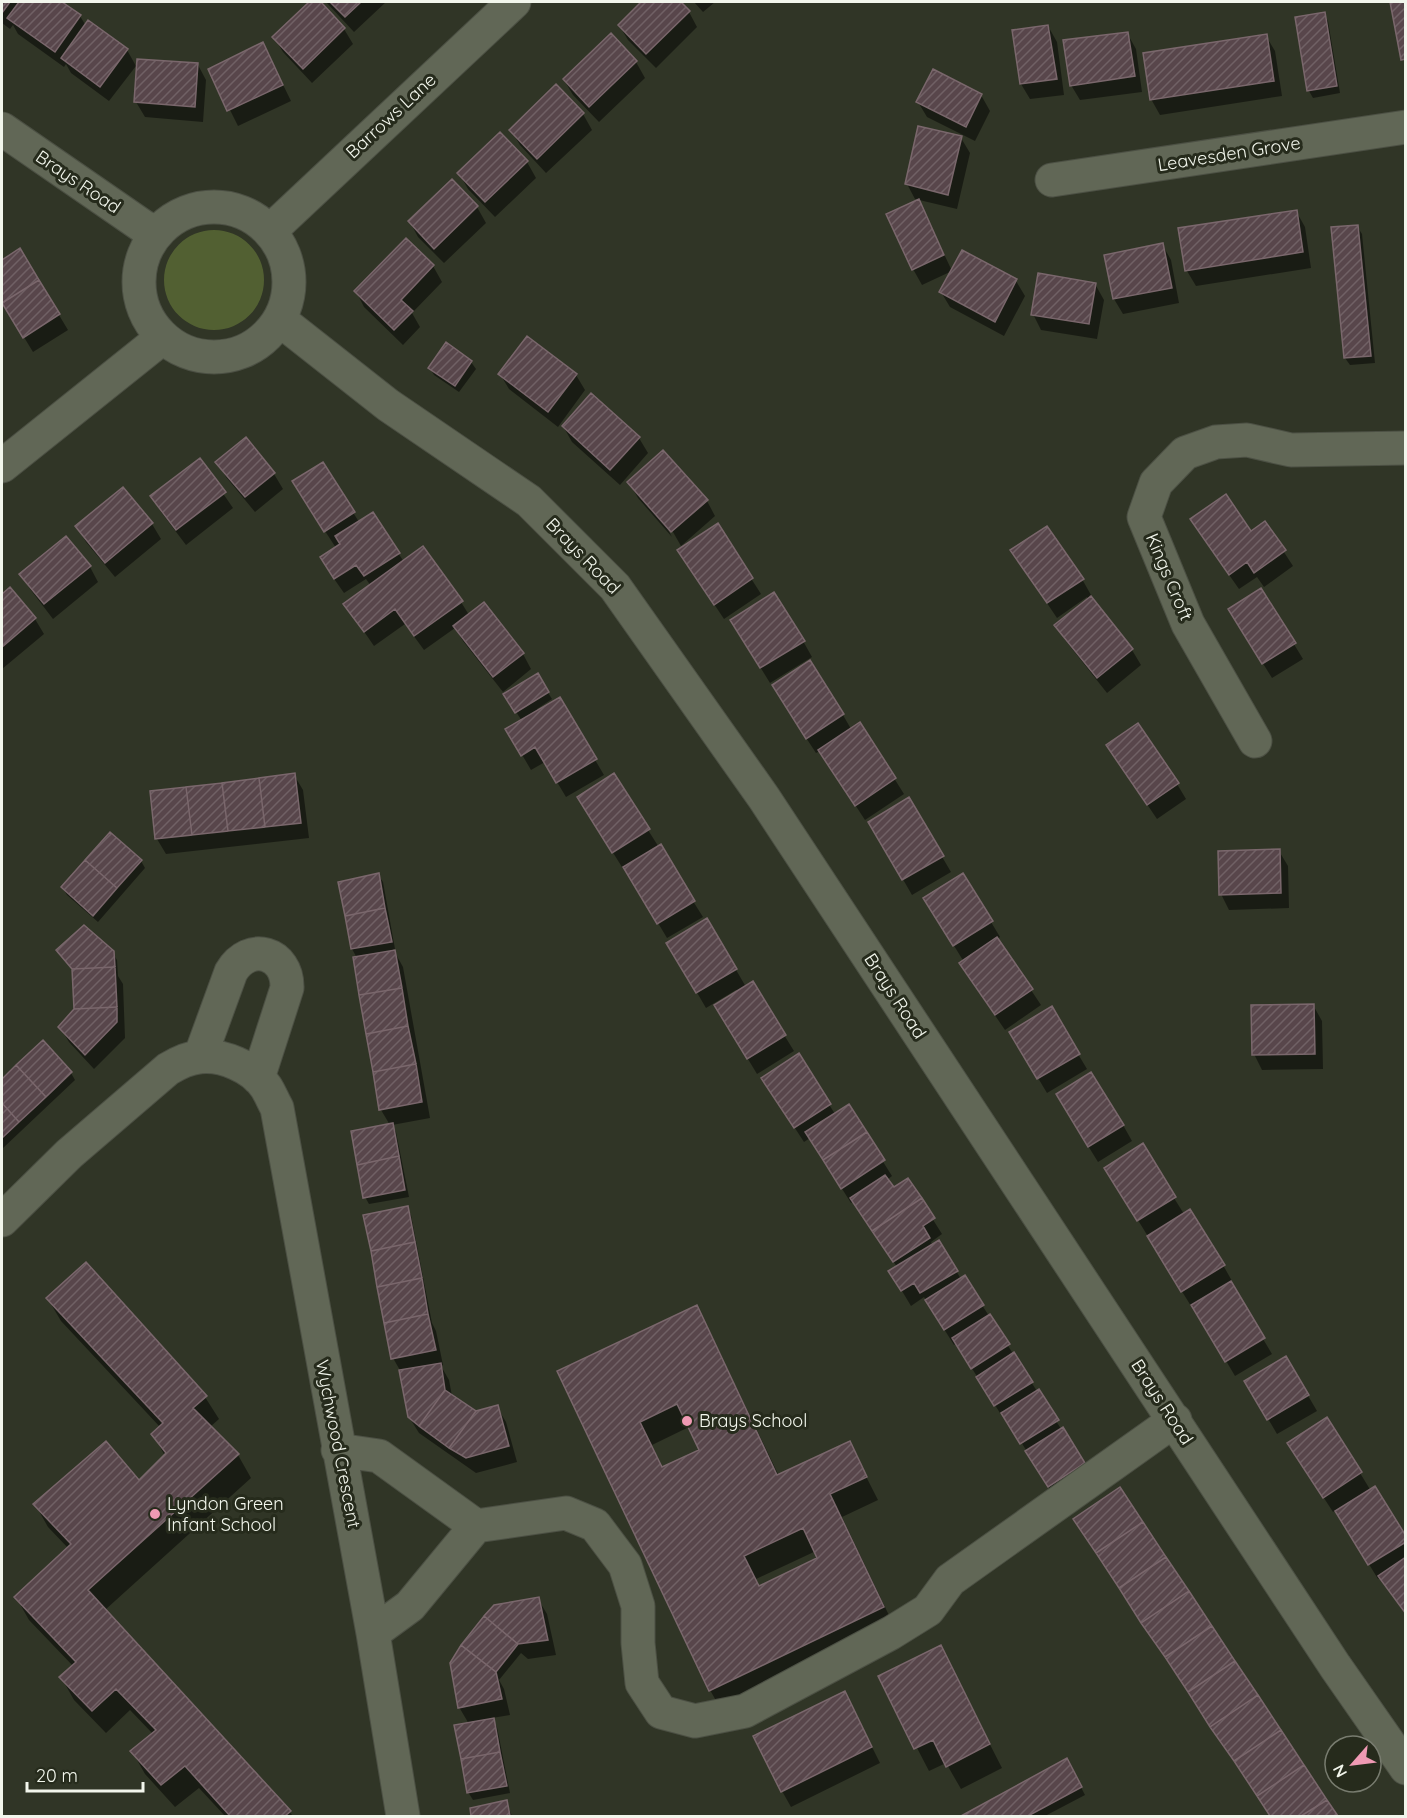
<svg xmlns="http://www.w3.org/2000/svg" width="1407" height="1818" viewBox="0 0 1407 1818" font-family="Quicksand,sans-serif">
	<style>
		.grass { fill: #526032 }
		.shadow { fill: #0007; fill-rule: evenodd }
		.building { fill: url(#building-hatch); stroke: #7a676c; stroke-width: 1.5; fill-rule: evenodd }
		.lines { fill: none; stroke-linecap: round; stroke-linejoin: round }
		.minor-casing { stroke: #4c5044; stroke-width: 35 }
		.minor { stroke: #616756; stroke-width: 33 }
		.poi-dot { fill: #f09ab4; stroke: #262b1c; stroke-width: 2 }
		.labels { text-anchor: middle; stroke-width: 6; stroke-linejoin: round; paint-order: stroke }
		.street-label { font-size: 18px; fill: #f2f6ec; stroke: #262b1c }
		.poi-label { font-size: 18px; fill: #f2f6ec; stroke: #262b1c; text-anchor: start }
	</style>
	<defs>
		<pattern id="building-hatch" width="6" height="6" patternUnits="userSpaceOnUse" patternTransform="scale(1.5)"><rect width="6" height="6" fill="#58464b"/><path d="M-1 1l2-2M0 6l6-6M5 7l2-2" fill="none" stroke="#706165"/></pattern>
	</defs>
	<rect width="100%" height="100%" fill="#303526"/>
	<!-- grass -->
	<path class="grass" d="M164 280a50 50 0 1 1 100 0a50 50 0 1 1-100 0Z"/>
	<!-- shadow -->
	<path class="shadow" d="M2,2H60L80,16L86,26L127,50L136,66L109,101L71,73L66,64L64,67L18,34L13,25L10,29L2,23Z
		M311,2H319L344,29L353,44L312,83L283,52L274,37Z
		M326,2H386L354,32Z
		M643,2H679L689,12L697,27L656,68L628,40L619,25Z
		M694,2H715L703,12Z
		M1324,14L1328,21L1340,93L1313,98L1309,91Z
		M1048,26L1057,42L1064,95L1030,99L1021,84Z
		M1127,33L1136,49L1142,92L1080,100L1071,85Z
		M610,36L636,62L645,78L599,122L573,95L564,80Z
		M1266,36L1275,51L1282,96L1160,115L1151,99Z
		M263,44L291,101L238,126L210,70Z
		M198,65L206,80L203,122L145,117L136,102Z
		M556,86L583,114L592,130L546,173L520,145L511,130Z
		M981,95L990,111L975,141L927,117L918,102Z
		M500,134L527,162L536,178L495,217L468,189L459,173Z
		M961,138L970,153L957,209L915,199L907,184Z
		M452,181L477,207L486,223L444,263L418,237L410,222Z
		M919,201L952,271L922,285L913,269Z
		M1296,211L1305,227L1311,268L1196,286L1187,271Z
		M1357,226L1362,234L1375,363L1350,365L1345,358L1333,228Z
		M406,240L433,266L442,282L412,313L420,327L403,345L364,307L356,291Z
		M1162,244L1171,260L1179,303L1123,314L1114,299Z
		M20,250L68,330L33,352L2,301V261Z
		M963,252L1016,281L1025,296L1004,336L950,307L941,292Z
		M1095,284L1104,300L1097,339L1041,330L1033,314Z
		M471,362L476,369L459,392L434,375L430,368Z
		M500,374L576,375L585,390L558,427L509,389Z
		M563,426L639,438L648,453L620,485L572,442Z
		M200,460L233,508L186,545L161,512L152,497Z
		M217,462L274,474L283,489L255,512L226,477Z
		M323,464L359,522L373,514L404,562L461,602L469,615L484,604L523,654L531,669L503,692L463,641L455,628L424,650L405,624L374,646L345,604L371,586L366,579L344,593L330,573L336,548L303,497Z
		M629,482L707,501L715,516L681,546L669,525L666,526L672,537L638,498Z
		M123,489L152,524L161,539L115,577L86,542L77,527Z
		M1265,523L1293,566L1264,587L1257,577L1239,589L1201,535L1251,533Z
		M717,525L761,594L724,619L688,565Z
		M66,538L90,567L98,582L53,619L30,589L21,574Z
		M1012,551L1082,579L1091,595L1089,596L1132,650L1141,665L1107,693L1065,640L1056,625L1088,599L1087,597L1057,618Z
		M10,589L35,619L44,634L2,669V596Z
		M1261,590L1303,659L1272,678L1239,625Z
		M741,636L803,641L812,657L770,683Z
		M537,675L552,699L537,709L539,711L559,699L604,775L566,797L545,762L531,770L507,729L522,721L509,701Z
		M782,701L843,715L851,729L860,724L904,794L865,820L820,751L816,753Z
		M1117,760L1177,784L1186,799L1157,819Z
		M294,775L303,790L309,838L166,854L157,839Z
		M908,799L951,872L912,895L870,822Z
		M588,813L648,830L703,917L667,938L624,866L622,867Z
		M1279,851L1288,866L1289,908L1229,910L1221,894Z
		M141,861L145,868L98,922L67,895L63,888Z
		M378,875L383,882L395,949H393L403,967L430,1118L392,1125L396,1132L409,1197L369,1204L365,1197L390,1125L381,1110L357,958L352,949Z
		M934,913L991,922L1000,937L997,939L1041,1005L1005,1030L970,979L964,962Z
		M707,920L746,987L752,983L794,1051L757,1074L725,1021L738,992L736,990L706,1008L668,943Z
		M58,950L112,952L117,960L118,976L123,984L125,1038L94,1069L69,1042L60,1027L76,1009L74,971Z
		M1313,1005L1322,1021L1323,1069L1262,1070L1254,1054Z
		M1051,1009L1087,1069L1047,1093L1011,1033Z
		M43,1042L71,1073L75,1080L2,1149V1081Z
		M798,1055L835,1114L848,1106L892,1176L887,1180L894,1189L908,1180L942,1234L931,1242L933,1246L939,1242L961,1279L982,1305L1093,1479L1058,1502L1002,1411L1000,1413L956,1343L954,1345L924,1297L911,1306L890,1271L897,1267L854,1201L851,1203L810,1138L804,1142L772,1093Z
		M1066,1110L1123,1125L1132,1141L1098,1162Z
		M1115,1183L1174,1198L1184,1214L1223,1265L1232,1281L1229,1282L1272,1354L1235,1376L1193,1305L1191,1306Z
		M407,1208L411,1215L432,1323L436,1331L443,1365L441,1366L449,1380L452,1396L475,1413L497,1407L506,1422L517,1462L476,1473L419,1433L409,1417L401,1372L393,1358Z
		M48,1299L205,1397L219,1419L210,1427L238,1455L251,1478L105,1610L293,1816H225L199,1788L175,1807L145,1774L132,1751L153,1734L130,1710L106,1733L74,1700L61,1677L73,1666L29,1620L16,1597L68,1548L48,1527L35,1504L139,1482L165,1456L153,1434L160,1427L61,1321Z
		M696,1307L709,1330L779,1476L849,1443L878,1500L842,1517L896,1630L723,1713L710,1690L559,1372ZM689,1427L701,1450L663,1468L652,1445ZM816,1551L819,1559L760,1587L756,1579Z
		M1286,1358L1317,1411L1277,1434L1246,1381Z
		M1327,1419L1371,1491L1406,1539V1615L1381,1577L1378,1579L1336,1510L1333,1512L1298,1458Z
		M1120,1489L1336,1816H1271L1084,1534Z
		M538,1599L547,1614L556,1655L528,1659L521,1653L499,1680L504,1689L510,1715L492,1718L497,1727L510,1793L473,1800L468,1792L469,1724L459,1707Z
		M940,1647L1002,1768L961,1789L946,1763L929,1771L880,1677Z
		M845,1693L880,1763L791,1807L782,1791Z
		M1067,1760L1085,1795L1045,1816H964Z
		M506,1802L512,1816H473L471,1809Z"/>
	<!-- building -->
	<path class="building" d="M2,2H10L2,13Z
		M19,2H62L81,15L55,52L7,18Z
		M309,2H321L345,28L303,69L272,37Z
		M330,2H361L345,17Z
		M641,2H681L690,11L646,54L618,25Z
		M1390,2H1406V59L1401,60Z
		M1325,12L1337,86L1307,91L1295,17Z
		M88,20L128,49L100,87L61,58Z
		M1048,25L1057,79L1020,84L1012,30Z
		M1128,32L1135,76L1070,86L1063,40Z
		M611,33L637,61L589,107L563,79Z
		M1267,34L1274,81L1150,100L1143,53Z
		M263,42L283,85L227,111L208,69Z
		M137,59L198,63L195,107L134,102Z
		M933,69L982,94L966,127L916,102Z
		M556,84L584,113L537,159L509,130Z
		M918,126L962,136L948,195L905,184Z
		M500,132L528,161L485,202L457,173Z
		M452,179L478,206L434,249L408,221Z
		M919,199L944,255L912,270L886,214Z
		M1297,210L1303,252L1185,271L1178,228Z
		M1358,225L1371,356L1344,358L1331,227Z
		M406,238L434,265L401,300L413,311L394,330L354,291Z
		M1163,243L1172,288L1113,299L1104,255Z
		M20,248L39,280L2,303V260Z
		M962,250L1017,279L995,322L939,292Z
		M1038,273L1096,283L1089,324L1031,315Z
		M39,280L60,314L23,338L2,303Z
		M527,336L577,374L548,412L498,374Z
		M446,342L472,361L455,386L428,368Z
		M591,393L640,437L610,470L562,426Z
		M246,437L275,473L245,497L215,462Z
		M663,450L708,500L671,532L627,482Z
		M200,458L226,492L176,530L150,496Z
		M323,462L355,512L324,532L292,481Z
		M123,487L153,523L105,563L75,526Z
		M1226,494L1251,531L1265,521L1286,550L1254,573L1247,562L1229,575L1190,519Z
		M373,512L400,553L364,576L356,565L334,579L320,557L340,544L335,536Z
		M718,523L753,578L714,605L677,550Z
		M1047,526L1084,579L1047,603L1010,550Z
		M66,536L91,566L44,604L19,574Z
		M423,546L463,601L414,636L395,609L364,632L343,604Z
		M10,587L36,618L2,647V594Z
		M1261,588L1296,643L1262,664L1228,609Z
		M774,592L805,641L760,668L730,620Z
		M1091,596L1133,649L1097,678L1054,625Z
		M484,602L524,653L493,677L453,626Z
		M810,660L844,714L806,739L772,685Z
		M538,673L549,692L515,713L503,694Z
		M560,697L597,759L556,783L535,747L521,756L505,729Z
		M860,722L896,778L855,806L818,750Z
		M1138,723L1179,783L1147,805L1106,745Z
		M295,773L301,823L265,827L259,778Z
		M614,773L650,829L612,853L577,797Z
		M259,778L265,827L228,831L222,783Z
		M222,783L228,831L192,835L186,787Z
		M186,787L192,835L155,839L150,791Z
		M909,797L944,856L902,880L868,822Z
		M110,832L142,860L117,888L85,860Z
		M661,844L695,901L657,924L623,867Z
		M1280,849L1281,893L1219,895L1218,851Z
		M85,860L117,888L93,916L61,887Z
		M379,873L385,908L345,916L338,882Z
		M963,873L993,921L953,946L923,898Z
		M385,908L392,942L351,949L345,916Z
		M707,918L737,969L696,993L666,943Z
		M84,925L114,951L115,967L72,969L56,950Z
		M997,937L1033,989L995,1015L959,963Z
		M395,950L402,988L359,995L353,957Z
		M115,967L117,1007L74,1009L72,969Z
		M753,981L786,1035L747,1059L714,1005Z
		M402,988L408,1026L366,1034L359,995Z
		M1314,1004L1315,1054L1252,1055L1251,1005Z
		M1052,1006L1080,1054L1037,1079L1009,1032Z
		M117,1007V1022L85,1055L58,1027L74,1009Z
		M408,1026L416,1064L373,1072L366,1034Z
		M43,1040L72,1072L46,1097L16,1065Z
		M799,1053L831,1104L794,1128L761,1078Z
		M416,1064L422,1102L379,1110L373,1072Z
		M16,1065L46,1097L19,1122L2,1103V1079Z
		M1091,1072L1124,1125L1088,1147L1056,1094Z
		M2,1103L19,1122L2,1138Z
		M849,1104L867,1132L823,1160L805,1132Z
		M393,1123L399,1156L357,1165L351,1131Z
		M867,1132L885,1160L841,1189L823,1160Z
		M1143,1143L1176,1197L1137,1221L1104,1168Z
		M399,1156L405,1190L363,1198L357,1165Z
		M885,1175L894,1187L908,1178L922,1198L872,1231L850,1198Z
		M922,1198L935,1218L923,1226L930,1238L893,1262L872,1231Z
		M408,1206L415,1242L371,1251L363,1215Z
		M1190,1209L1225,1265L1181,1292L1147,1236Z
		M939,1240L958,1271L920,1293L914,1283L901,1291L888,1271Z
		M415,1242L422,1278L377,1287L371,1251Z
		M86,1262L207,1396L193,1408L239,1454L88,1590L291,1811L285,1816H230L185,1766L161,1785L130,1751L156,1730L116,1689L92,1711L59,1677L76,1662L14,1597L71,1544L33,1504L106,1441L139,1480L166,1453L151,1434L163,1423L46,1298Z
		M965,1275L984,1305L944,1330L925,1300Z
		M422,1278L428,1314L384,1323L377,1287Z
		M1231,1281L1265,1338L1225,1362L1191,1305Z
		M697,1305L777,1475L850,1441L867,1477L830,1494L884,1607L709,1691L557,1371ZM677,1404L699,1450L662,1467L640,1422ZM803,1528L817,1558L759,1586L744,1556Z
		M428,1314L436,1350L391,1359L384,1323Z
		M990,1314L1010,1344L971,1369L952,1338Z
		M1014,1352L1033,1382L994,1406L976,1377Z
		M1286,1356L1309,1395L1267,1420L1244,1381Z
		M441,1363L445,1390L419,1426L408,1417L399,1370Z
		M1039,1389L1059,1420L1020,1444L1001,1413Z
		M445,1390L476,1411L449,1448L419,1426Z
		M498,1405L509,1446L466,1458L449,1448L476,1411Z
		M1327,1417L1362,1472L1323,1498L1287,1443Z
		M1063,1427L1085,1463L1048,1487L1025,1451Z
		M1375,1486L1406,1536V1542L1368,1565L1335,1511Z
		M1120,1487L1143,1522L1096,1553L1073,1519Z
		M1143,1522L1166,1557L1119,1588L1096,1553Z
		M1166,1557L1189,1591L1141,1623L1119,1588Z
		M1406,1557V1614L1378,1576Z
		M1189,1591L1212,1626L1165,1657L1141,1623Z
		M539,1597L548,1640L518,1644L484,1616L494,1605Z
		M484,1616L518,1644L496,1672L461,1645Z
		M1212,1626L1235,1661L1188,1692L1165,1657Z
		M461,1645L496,1672L502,1699L458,1708L450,1663Z
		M941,1645L990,1744L946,1767L933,1740L914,1749L878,1676Z
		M1235,1661L1258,1695L1210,1727L1188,1692Z
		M845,1691L872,1747L781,1792L753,1736Z
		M1258,1695L1281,1730L1234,1761L1210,1727Z
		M494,1718L500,1752L461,1759L454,1725Z
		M1281,1730L1304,1765L1257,1796L1234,1761Z
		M500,1752L507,1786L467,1793L461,1759Z
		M1067,1758L1082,1787L1028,1816H961Z
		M1304,1765L1327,1800L1301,1816H1270L1257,1796Z
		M507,1800L510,1816H471L470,1808Z
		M1327,1800L1338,1816H1301Z"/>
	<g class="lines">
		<!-- minor casing -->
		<g class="minor-casing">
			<path id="minor" d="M2,129L144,227L156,232
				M1052,180L1406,127
				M139 282a75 75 0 1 1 150 0a75 75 0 1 1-150 0Z
				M270,231L514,2
				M280,320L388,405L529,501L615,587L764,798L1335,1666L1406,1768
				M2,466L162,338
				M1255,741L1188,624L1144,517L1156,483L1185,453L1216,442L1247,440L1291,450L1406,448
				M200,1057L231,972C249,941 288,952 287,988L258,1078
				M2,1220L69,1154L168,1069C178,1063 188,1058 199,1057C222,1054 253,1067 266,1087C270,1093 273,1101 277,1108L373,1633L403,1816
				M338,1450L379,1456L476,1526L566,1513L595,1525L625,1565L638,1606V1643L642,1683L661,1712L695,1721L745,1711L891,1633L928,1610L950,1580L1175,1420
				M373,1633L410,1606L476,1526"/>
		</g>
		<!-- minor -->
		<use href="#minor" class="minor"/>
	</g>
	<!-- markers -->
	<g class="poi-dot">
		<circle cx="687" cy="1421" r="6"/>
		<circle cx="155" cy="1514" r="6"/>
	</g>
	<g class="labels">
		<!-- street labels -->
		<g class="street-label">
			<text transform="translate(391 116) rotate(-43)" y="6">Barrows Lane</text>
			<text transform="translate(1229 154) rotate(-9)" y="6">Leavesden Grove</text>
			<text transform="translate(78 182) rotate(34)" y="6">Brays Road</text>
			<text transform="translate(583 556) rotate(46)" y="6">Brays Road</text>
			<text transform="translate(1169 577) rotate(67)" y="6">Kings Croft</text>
			<text transform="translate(895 996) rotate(57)" y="6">Brays Road</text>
			<text transform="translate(1162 1402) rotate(57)" y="6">Brays Road</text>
			<text transform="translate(338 1444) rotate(79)" y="6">Wychwood Crescent</text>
		</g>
		<!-- poi labels -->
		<g class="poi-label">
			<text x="699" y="1427">Brays School</text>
			<text x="167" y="1510">Lyndon Green<tspan x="167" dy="21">Infant School</tspan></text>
		</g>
	</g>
	<!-- border -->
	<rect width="1407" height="1818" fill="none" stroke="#f2f6ec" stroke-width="6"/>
	<!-- north arrow -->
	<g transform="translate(1353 1764) rotate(242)"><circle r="28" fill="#262b1c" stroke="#787c6f" stroke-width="1.5"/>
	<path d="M0-4.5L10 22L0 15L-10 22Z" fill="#f09ab4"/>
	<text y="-9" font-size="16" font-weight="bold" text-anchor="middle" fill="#f2f6ec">N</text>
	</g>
	<!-- scale -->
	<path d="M27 1782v9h116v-9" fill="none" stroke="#f2f6ec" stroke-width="3"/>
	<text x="36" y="1782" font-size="18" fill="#f2f6ec" stroke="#262b1c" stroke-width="4.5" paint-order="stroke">20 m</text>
</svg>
